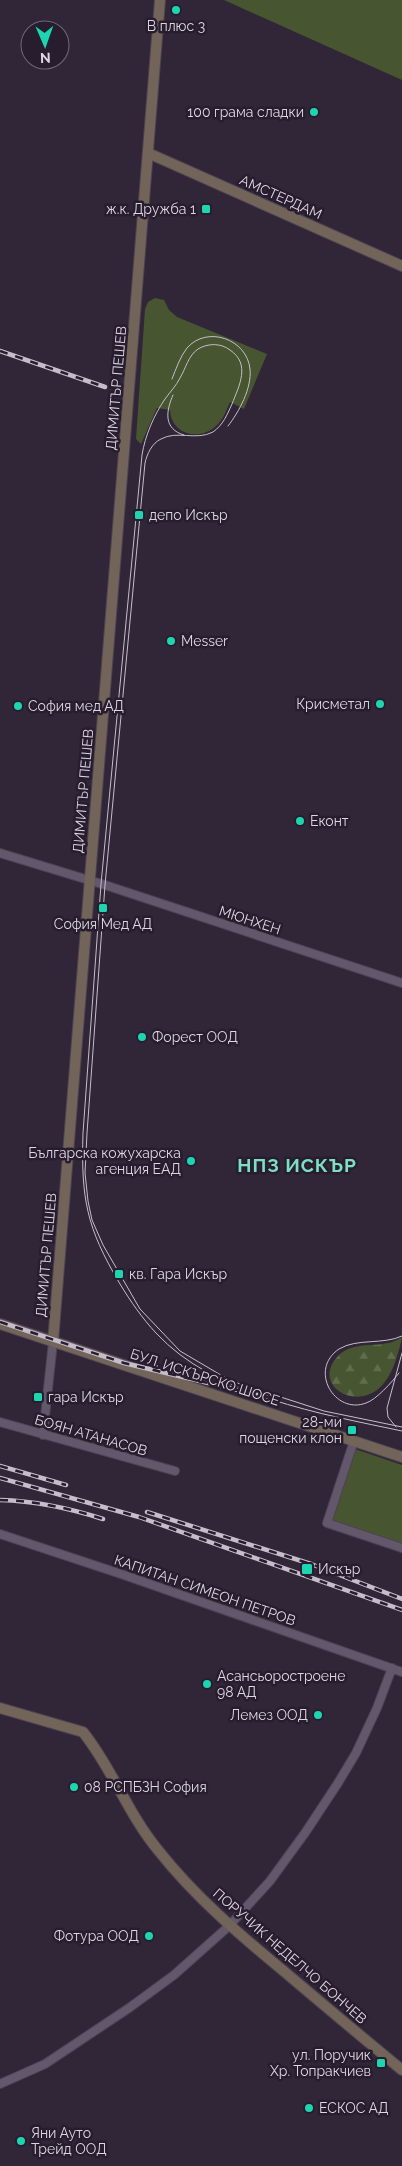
<svg xmlns="http://www.w3.org/2000/svg" width="402" height="2166" viewBox="0 0 402 2166" font-family="Raleway,sans-serif">
	<style>
		.green { fill: #475531 }
		.forest { fill: url(#forest-firs) }
		.lines { fill: none; stroke-linecap: round; stroke-linejoin: round }
		.street-casing { stroke: #4c4352; stroke-width: 10 }
		.secondary-casing { stroke: #4c4352; stroke-width: 12 }
		.street { stroke: #63576b; stroke-width: 8 }
		.secondary { stroke: #736459; stroke-width: 10 }
		.tram { stroke: #c5beca; stroke-width: 1 }
		.rail-casing { stroke: #c5beca; stroke-width: 4.5 }
		.rail { stroke: #271d2e; stroke-width: 2.5; stroke-dasharray: 8; stroke-linecap: butt }
		.poi-dot { fill: #1dd5b1; stroke: #271d2e; stroke-width: 2 }
		.labels { text-anchor: middle; stroke-width: 5; stroke-linejoin: round; paint-order: stroke }
		.poi-label { font-size: 14px; fill: #ddd7e2; stroke: #271d2e; text-anchor: start }
		.street-label { font-size: 14px; fill: #ddd7e2; stroke: #271d2e }
		.district-label { font-size: 19px; font-weight: bold; letter-spacing: 1px; fill: #7ddec4; stroke: #271d2e }
	</style>
	<defs>
		<pattern id="forest-firs" width="22" height="20" patternUnits="userSpaceOnUse" patternTransform="scale(1.25)"><rect width="22" height="20" fill="#475531"/><path d="M5 1l3.5 6h-7zM16 11l3.5 6h-7z" fill="#616d4f"/></pattern>
	</defs>
	<rect width="100%" height="100%" fill="#312638"/>
	<!-- green -->
	<path class="green" d="M224,0H402V80Z
		M155,298L164,300L169,310L177,317L267,354L244,409L230,402C226,411 223,420 216,426C199,442 171,434 170,410L157,408L141,444L136,439L145,309L148,302Z
		M352,1448L402,1465V1548L327,1523Z"/>
	<!-- forest -->
	<path class="forest" d="M402,1337C399,1351 394,1371 384,1383C358,1415 310,1385 338,1356C356,1338 383,1351 402,1337Z"/>
	<g class="lines">
		<!-- street casing -->
		<g class="street-casing">
			<path id="street" d="M0,853L105,885L402,983
				M0,1422L175,1471
				M43,1435L53,1342
				M354,1441L327,1523L402,1548
				M0,1534L121,1574L402,1672
				M0,2084L45,2064L129,2008L174,1975L229,1926L270,1881L305,1833L338,1783L356,1753L377,1708L392,1668"/>
		</g>
		<!-- secondary casing -->
		<g class="secondary-casing">
			<path id="secondary" d="M148,153L402,266
				M0,1324L402,1457
				M53,1342L160,0
				M0,1708L83,1732C112,1768 128,1814 158,1850C195,1897 240,1935 286,1973C325,2006 363,2038 402,2070"/>
		</g>
		<!-- street -->
		<use href="#street" class="street"/>
		<!-- secondary -->
		<use href="#secondary" class="secondary"/>
		<!-- tram -->
		<path class="tram" d="M172,379C176,369 180,357 187,348C207,325 247,339 250,369C252,388 239,412 228,426
			M173,395C166,411 163,429 184,435
			M399,1373C392,1382 376,1400 366,1403C335,1415 308,1370 339,1349C357,1338 383,1345 402,1336
			M396,1427L388,1417L387,1408L402,1353
			M402,1427L324,1411L231,1381L180,1351L140,1309L103,1245L92,1220L88,1201L85,1173L87,1133L105,885L145,463C147,454 152,443 161,439C177,430 196,441 213,432C223,425 227,415 232,404C239,386 251,364 230,350C221,343 208,343 198,349C188,356 186,368 180,378C176,386 170,392 165,399C154,415 145,436 142,455L101,884L83,1133C81,1198 86,1227 120,1284C131,1302 142,1318 156,1333C214,1396 322,1414 402,1431"/>
		<!-- rail casing -->
		<g class="rail-casing">
			<path id="rail" d="M0,351L105,387
				M0,1322L124,1363L271,1398
				M0,1466L66,1485
				M0,1478L139,1517L402,1610
				M0,1500C36,1501 69,1508 103,1519
				M147,1512L311,1564L402,1599"/>
		</g>
		<!-- rail -->
		<use href="#rail" class="rail"/>
	</g>
	<!-- markers -->
	<g class="poi-dot">
		<circle cx="176" cy="10" r="5"/>
		<circle cx="314" cy="112" r="5"/>
		<rect x="201" y="204" width="10" height="10" rx="2.5"/>
		<rect x="134" y="510" width="10" height="10" rx="2.5"/>
		<circle cx="171" cy="641" r="5"/>
		<circle cx="380" cy="704" r="5"/>
		<circle cx="18" cy="706" r="5"/>
		<circle cx="300" cy="821" r="5"/>
		<rect x="98" y="903" width="10" height="10" rx="2.5"/>
		<circle cx="142" cy="1037" r="5"/>
		<circle cx="191" cy="1161" r="5"/>
		<rect x="114" y="1269" width="10" height="10" rx="2.5"/>
		<rect x="33" y="1392" width="10" height="10" rx="2.5"/>
		<rect x="347" y="1425" width="10" height="10" rx="2.5"/>
		<rect x="301" y="1563" width="12" height="12" rx="2.5"/>
		<circle cx="207" cy="1684" r="5"/>
		<circle cx="318" cy="1715" r="5"/>
		<circle cx="74" cy="1787" r="5"/>
		<circle cx="149" cy="1936" r="5"/>
		<rect x="376" y="2058" width="10" height="10" rx="2.5"/>
		<circle cx="309" cy="2108" r="5"/>
		<circle cx="21" cy="2141" r="5"/>
	</g>
	<g class="labels">
		<!-- poi labels -->
		<g class="poi-label">
			<text x="176" y="31" text-anchor="middle">В плюс 3</text>
			<text x="304" y="117" text-anchor="end">100 грама сладки</text>
			<text x="196" y="214" text-anchor="end">ж.к. Дружба 1</text>
			<text x="149" y="520">депо Искър</text>
			<text x="181" y="646">Messer</text>
			<text x="370" y="709" text-anchor="end">Крисметал</text>
			<text x="28" y="711">София мед АД</text>
			<text x="310" y="826">Еконт</text>
			<text x="103" y="929" text-anchor="middle">София Мед АД</text>
			<text x="152" y="1042">Форест ООД</text>
			<text x="181" y="1158" text-anchor="end">Българска кожухарска<tspan x="181" dy="16">агенция ЕАД</tspan></text>
			<text x="129" y="1279">кв. Гара Искър</text>
			<text x="48" y="1402">гара Искър</text>
			<text x="342" y="1427" text-anchor="end">28-ми<tspan x="342" dy="16">пощенски клон</tspan></text>
			<text x="318" y="1574">Искър</text>
			<text x="217" y="1681">Асансьоростроене<tspan x="217" dy="16">98 АД</tspan></text>
			<text x="308" y="1720" text-anchor="end">Лемез ООД</text>
			<text x="84" y="1792">08 РСПБЗН София</text>
			<text x="139" y="1941" text-anchor="end">Фотура ООД</text>
			<text x="371" y="2060" text-anchor="end">ул. Поручик<tspan x="371" dy="16">Хр. Топракчиев</tspan></text>
			<text x="319" y="2113">ЕСКОС АД</text>
			<text x="31" y="2138">Яни Ауто<tspan x="31" dy="16">Трейд ООД</tspan></text>
		</g>
		<!-- street labels -->
		<g class="street-label">
			<text transform="translate(281 197) rotate(24)" y="5">АМСТЕРДАМ</text>
			<text transform="translate(116 388) rotate(-85)" y="5">ДИМИТЪР ПЕШЕВ</text>
			<text transform="translate(83 791) rotate(-85)" y="5">ДИМИТЪР ПЕШЕВ</text>
			<text transform="translate(250 920) rotate(18)" y="5">МЮНХЕН</text>
			<text transform="translate(46 1255) rotate(-85)" y="5">ДИМИТЪР ПЕШЕВ</text>
			<text transform="translate(205 1377) rotate(18)" y="5">БУЛ. ИСКЪРСКО ШОСЕ</text>
			<text transform="translate(91 1435) rotate(16)" y="5">БОЯН АТАНАСОВ</text>
			<text transform="translate(205 1590) rotate(19)" y="5">КАПИТАН СИМЕОН ПЕТРОВ</text>
			<text transform="translate(290 1956) rotate(41)" y="5">ПОРУЧИК НЕДЕЛЧО БОНЧЕВ</text>
		</g>
		<!-- district labels -->
		<g class="district-label">
			<text x="297" y="1172">НПЗ ИСКЪР</text>
		</g>
	</g>
	<!-- north arrow -->
	<g transform="translate(45 45) rotate(178)"><circle r="24" fill="#271d2e" stroke="#706776"/>
	<path d="M0-4L9 19L0 12L-9 19Z" fill="#1dd5b1"/>
	<text y="-8" font-size="14" font-weight="bold" text-anchor="middle" fill="#ddd7e2">N</text>
	</g>
</svg>
